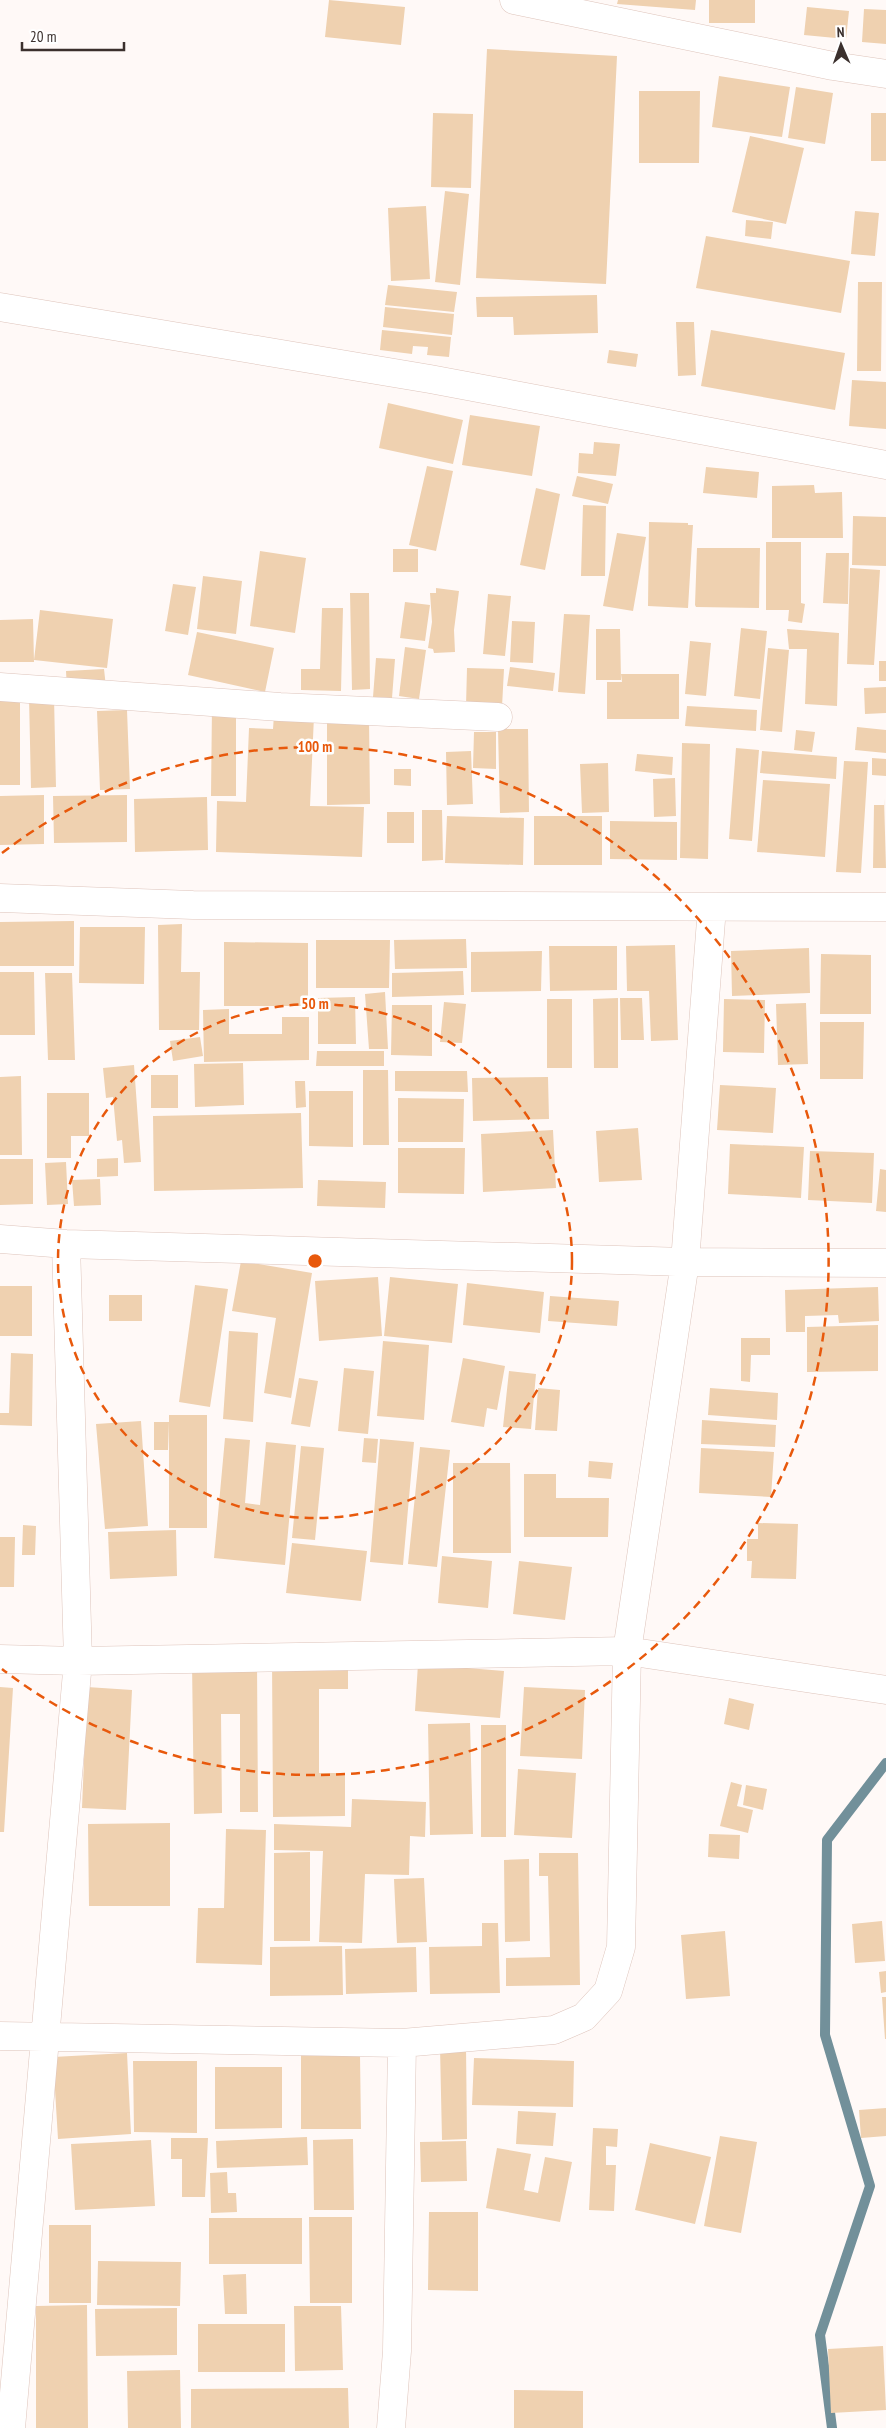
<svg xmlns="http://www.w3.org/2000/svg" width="886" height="2428" viewBox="0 0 886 2428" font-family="'PT Sans Narrow',sans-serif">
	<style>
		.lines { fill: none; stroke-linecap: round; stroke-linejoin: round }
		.stream { stroke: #72909a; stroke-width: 10 }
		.building { fill: #efd1b0 }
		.minor-casing { stroke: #dec4bb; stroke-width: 29 }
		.minor { stroke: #fff; stroke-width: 28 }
		.ring { fill: none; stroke: #e8590c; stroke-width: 2.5; stroke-dasharray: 9 6 }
		.centre { fill: #e8590c; stroke: #fff; stroke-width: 2.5 }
		.ring-label { font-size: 15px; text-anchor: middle; font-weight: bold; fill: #e8590c; stroke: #fff; stroke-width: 5; stroke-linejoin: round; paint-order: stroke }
	</style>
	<rect width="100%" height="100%" fill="#fff9f7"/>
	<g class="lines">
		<!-- stream -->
		<path class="stream" d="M832,2428L820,2335L870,2186L825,2035L827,1840L886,1763"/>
	</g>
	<!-- building -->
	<path class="building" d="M329,0L405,7L401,45L325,37Z
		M618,0H696L695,10L617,4Z
		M709,0H755V23H709Z
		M807,7L849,11L846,39L804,35Z
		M864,9L886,10V44L862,42Z
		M487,49L617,56L606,284L476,278Z
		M719,76L790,87L782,137L712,127Z
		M796,87L833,93L825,144L788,138Z
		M639,91H700L699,163H639Z
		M433,113L473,114L471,188L431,187Z
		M871,113H886V161H871Z
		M750,136L804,148L786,224L732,212Z
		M445,191L469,194L460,285L435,282Z
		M426,206L430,279L391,281L388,208Z
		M855,211L879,213L875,256L851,254Z
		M746,220L773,222L771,239L745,236Z
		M706,236L850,261L841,313L696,288Z
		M858,282H882L881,371H857Z
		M388,285L457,292L454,312L385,305Z
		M597,295L598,333L514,335L513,317H477L476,297Z
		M385,307L454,314L452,335L383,327Z
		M676,322H694L696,375L678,376Z
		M382,330L451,337L449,357L427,355L428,347L413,346L412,354L380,350Z
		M711,330L845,353L835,410L701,386Z
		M609,350L638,354L636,367L607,363Z
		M852,380L886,382V429L849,426Z
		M388,403L463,420L453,464L379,448Z
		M470,415L540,426L532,476L462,465Z
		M594,442L620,444L616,476L578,473L579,453L593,454Z
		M427,466L453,471L436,551L409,545Z
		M706,467L759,472L757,498L703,493Z
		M577,476L613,484L608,504L572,496Z
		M814,485L815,493L842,492L843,538H772V486Z
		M536,488L560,494L545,570L520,565Z
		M583,505L606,506L605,576H581Z
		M853,516L886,517V566L852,565Z
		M649,522L688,523V525H693L688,608L648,606Z
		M617,533L646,537L633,611L603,606Z
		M766,542H801V603L805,604L802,623L788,621L789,610H766Z
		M697,548H760L759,608L696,607L695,605Z
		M393,549H418V572H393Z
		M260,551L306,558L295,633L250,626Z
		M826,553H849L848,604L823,603Z
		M850,568L880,570L874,665L847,664Z
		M203,576L242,581L236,634L197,629Z
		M173,584L196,587L188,635L165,631Z
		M436,588L459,591L454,630L455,652L434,653L433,649L428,648L432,622L430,593H436Z
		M350,593H369L370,689L352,690Z
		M488,594L511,596L505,656L483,654Z
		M405,602L430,605L425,641L400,638Z
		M322,608H343L341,691L301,690V669H320Z
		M40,610L113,619L107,668L34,660Z
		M564,614L590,615L585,694L558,692Z
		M33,619L34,662H0V620Z
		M512,621L535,622L533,663L510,662Z
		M741,628L767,631L760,699L734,696Z
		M596,629H620L621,680H596Z
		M787,629L839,633L837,706L805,704L807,649H789Z
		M197,632L274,648L265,692L188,675Z
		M690,641L711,643L706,696L685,694Z
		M405,647L426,650L419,699L399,696Z
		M768,648L789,650L782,732L760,730Z
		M376,658L395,659L392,698L373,697Z
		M879,661H886V681H879Z
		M510,667L555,673L553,691L507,686Z
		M467,668L504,669L502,707L466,706Z
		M104,669L106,687L67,689L66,671Z
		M621,674H679V719H607V682H622Z
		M886,687V713L865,714L864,688Z
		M29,697H54L56,787L31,788Z
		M0,700H20V785H0Z
		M212,706L236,707V796H211Z
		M687,706L757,710L756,731L685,726Z
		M127,710L130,789L100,790L97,711Z
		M274,715L314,716L310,806L364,807L362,857L216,852L217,801L246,802L249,728L273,729Z
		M369,717L370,804L327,805V718Z
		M857,727L886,730V753L855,750Z
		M498,729H528L529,812L500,813Z
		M796,730L815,732L812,752L794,750Z
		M474,732H496V769L473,768Z
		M682,743L710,744L708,859L680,858Z
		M736,748L759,750L752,841L729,839Z
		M471,751L473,804L447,805L446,752Z
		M762,751L837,757L836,779L760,773Z
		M637,754L673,757L672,775L635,771Z
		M872,758L886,759V776L872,775Z
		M844,761L868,762L861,873L836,872Z
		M608,763L609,812L582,813L580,764Z
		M394,769H411V786L394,785Z
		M675,778L676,816L654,817L653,779Z
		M763,780L830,784L825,857L757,852Z
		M44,795V844L0,845V796Z
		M127,795V842L54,843L53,796Z
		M207,797L208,850L135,852L134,799Z
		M884,798L886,868H873L874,805H884Z
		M422,810H442L443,860L422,861Z
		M387,812H414V843H387Z
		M447,816L524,818L523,865L445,863Z
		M534,816H602V865H534Z
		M610,821L677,822V860L610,859Z
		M74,921V966H0V922Z
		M182,924L181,972H200L199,1030H159L158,925Z
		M80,927H145L144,984L79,983Z
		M466,939L467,968L395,969L394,940Z
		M316,940H390L389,988H316Z
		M224,942L308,943V1006H224Z
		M675,945L678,1040L651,1041L649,991H627L626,946Z
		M549,946H617V990L550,991Z
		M809,948L810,993L732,996L731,951Z
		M542,951L541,991L471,992V952Z
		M821,954L871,955V1014H820Z
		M463,971L464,995L392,997V973Z
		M0,972H34L35,1035H0Z
		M45,973H72L75,1060H48Z
		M385,992L388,1049H369L365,994Z
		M355,997L356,1044H318V998Z
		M618,998V1068H594L593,999Z
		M620,998H642L644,1040H621Z
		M547,999H572V1068H547Z
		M724,999L765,1000L764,1053L723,1052Z
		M444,1002L466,1004L462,1043L440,1042Z
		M806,1003L808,1064L778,1065L776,1004Z
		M392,1005H432V1056L391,1055Z
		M229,1009V1034H282V1017H309V1060L204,1062L203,1010Z
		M820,1022H864L863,1079H820Z
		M200,1037L203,1056L173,1061L170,1041Z
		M317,1051H384V1066H316Z
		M243,1063L244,1105L195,1107L194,1064Z
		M134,1065L141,1162L124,1163L122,1140L117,1141L113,1097L106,1098L103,1068Z
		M363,1070H388L389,1145H363Z
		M395,1071H467L468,1092L395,1091Z
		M151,1075H178V1108H151Z
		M21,1076L22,1155H0V1077Z
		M548,1077L549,1119L473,1121L472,1078Z
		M295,1081H305L306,1107L296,1108Z
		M720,1085L776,1088L773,1133L717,1130Z
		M309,1091H353V1147L309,1146Z
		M47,1093H89V1136H71V1158H47Z
		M398,1098L464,1099L463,1142H398Z
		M301,1113L303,1188L154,1191L153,1116Z
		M638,1128L642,1180L599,1182L596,1131Z
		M553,1130L556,1188L483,1192L481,1134Z
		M730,1144L804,1147L801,1198L728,1194Z
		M398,1148H465L464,1194L398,1193Z
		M810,1151L874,1153L872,1203L808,1200Z
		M118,1158V1176L97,1177V1159Z
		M0,1159H33V1204L0,1205Z
		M66,1162L68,1204L47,1205L45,1163Z
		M880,1169L886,1170V1212L876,1211Z
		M100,1179L101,1205L74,1206L72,1180Z
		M318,1180L386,1182L385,1208L317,1206Z
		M241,1261L312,1273L291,1398L264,1393L276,1318L232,1311Z
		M378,1277L382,1336L319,1341L315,1281Z
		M390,1277L458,1284L452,1343L384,1336Z
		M467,1283L544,1292L540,1333L463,1325Z
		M195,1285L228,1289L210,1407L179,1402Z
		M0,1286H32V1336H0Z
		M878,1287L879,1321L839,1323L838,1315L805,1316V1332H786L785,1290Z
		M109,1295H142V1321H109Z
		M550,1296L619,1301L617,1326L548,1321Z
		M878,1325V1371L807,1372V1327Z
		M229,1331L258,1333L253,1422L223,1419Z
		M741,1338H770V1355H751L750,1382L741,1381Z
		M383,1341L429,1345L424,1420L377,1416Z
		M11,1353L33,1354L32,1426L0,1425V1413H9Z
		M463,1358L505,1366L497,1410L487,1408L484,1427L451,1422Z
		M344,1368L374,1371L368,1434L338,1431Z
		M509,1371L536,1374L531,1429L503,1427Z
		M299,1378L318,1381L310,1427L291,1424Z
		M538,1388L560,1390L557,1431L535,1430Z
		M710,1388L778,1393L777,1420L708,1415Z
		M169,1415H207V1528H169Z
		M702,1420L776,1425L775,1447L701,1444Z
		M141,1421L148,1526L105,1529L96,1424Z
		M154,1422H169L168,1450H154Z
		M225,1438L250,1440L245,1503L260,1505L266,1442L296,1445L285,1565L214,1558Z
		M364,1438L378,1439L376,1463L362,1462Z
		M380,1439L414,1442L403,1565L370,1562Z
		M301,1446L324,1448L315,1540L292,1538Z
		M420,1447L450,1450L437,1567L408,1564Z
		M701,1448L774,1452L771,1497L699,1493Z
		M589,1461L613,1463L611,1479L588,1477Z
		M453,1463H510L511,1553H453Z
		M524,1474H556V1498H609L608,1537H524Z
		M758,1523L798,1524L796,1579L751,1578L752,1561H747V1539H758Z
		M23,1525L36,1526L35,1555H22Z
		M176,1530L177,1576L110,1579L108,1532Z
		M0,1537H15L14,1587H0Z
		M292,1543L367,1551L361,1601L286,1593Z
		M442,1556L492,1561L488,1608L438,1603Z
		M519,1561L572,1567L565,1620L513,1614Z
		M272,1659L348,1668V1689H319V1773H345V1816L273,1817Z
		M192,1662H257L258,1812H240V1714H221L222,1813L194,1814Z
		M418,1664L504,1671L500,1718L415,1711Z
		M0,1687L13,1688L4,1832H0Z
		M87,1687L132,1690L126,1810L82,1808Z
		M524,1687L585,1690L582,1759L520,1756Z
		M729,1698L754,1704L749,1730L724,1724Z
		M470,1723L473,1834L430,1835L428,1724Z
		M481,1725H506V1837H481Z
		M518,1769L576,1773L572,1838L514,1835Z
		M731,1782L742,1785L737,1806L753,1810L748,1833L720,1826Z
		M746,1785L767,1789L763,1810L743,1805Z
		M352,1799L426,1802L425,1837L410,1836L409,1875L365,1874L362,1943L319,1942L323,1851L274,1850V1824L351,1827Z
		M170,1823V1906H89L88,1824Z
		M226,1829L266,1830L262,1965L196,1963L198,1908H224Z
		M709,1834L740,1835L739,1859L708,1857Z
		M310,1852V1941H274V1853Z
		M539,1853H578L580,1985L506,1986V1958L550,1957L548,1876H539Z
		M529,1859L530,1941L505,1942L504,1860Z
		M424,1878L427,1942L397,1943L394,1879Z
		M882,1921L885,1961L855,1963L852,1924Z
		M482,1923H498L500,1993L430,1994L429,1947L482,1946Z
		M725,1931L730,1996L686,1999L681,1935Z
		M342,1946L343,1995L270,1996V1947Z
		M416,1947L417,1992L346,1994L345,1949Z
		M886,1971V1992L881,1993L879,1972Z
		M882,1997H886V2039H885Z
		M466,2046L467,2139L442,2140L440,2047Z
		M127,2053L131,2134L58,2139L53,2057Z
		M301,2055H360L361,2129H301Z
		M474,2058L574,2061L573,2107L472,2105Z
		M133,2061H197V2133L134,2132Z
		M215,2067H282V2128L215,2129Z
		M886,2108V2136L861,2138L859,2110Z
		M518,2111L556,2113L553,2146L516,2144Z
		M593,2128L618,2129L617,2147L606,2146V2165H616L614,2211L589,2210Z
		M720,2136L757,2142L741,2233L704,2226Z
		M307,2137L308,2165L217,2168L216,2141Z
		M171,2138H208L205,2197H182V2159H171Z
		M353,2139L354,2210H314L313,2140Z
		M151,2140L155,2206L75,2210L71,2144Z
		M466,2141L467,2181L421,2182L420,2142Z
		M650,2143L711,2157L695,2224L635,2210Z
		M497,2148L531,2154L524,2190L538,2193L545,2157L572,2162L560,2222L486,2208Z
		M227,2172L228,2193H236L237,2212L211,2213L210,2173Z
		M429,2212H478V2291L428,2290Z
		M309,2217H352V2303H310Z
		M209,2218H302V2264H209Z
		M49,2225H91V2303H49Z
		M98,2261L181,2262L180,2306L97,2305Z
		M246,2274L247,2314H225L223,2275Z
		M87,2305L88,2428H36V2306Z
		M294,2306H341L343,2370L295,2371Z
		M177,2308V2355L96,2356L95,2309Z
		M198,2324H285V2372H198Z
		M883,2346L886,2410L831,2413L828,2349Z
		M180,2370L181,2428H128L127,2371Z
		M348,2388L349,2428H191V2389Z
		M514,2390L583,2391V2428H514Z"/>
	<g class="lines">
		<!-- minor casing -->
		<g class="minor-casing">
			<path id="minor" d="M514,0L833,66L886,74
				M0,307L430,379L886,465
				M0,687L280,707L498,717
				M0,898L193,905L886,907
				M0,1239L66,1244L685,1262L886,1263
				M0,1659L78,1661L627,1651L886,1690
				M0,2036L402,2043L554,2030L584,2017L608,1991L621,1947L627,1651L685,1262L712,907
				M11,2428L78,1661L66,1244
				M391,2428L397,2351L402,2043"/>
		</g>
		<!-- minor -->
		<use href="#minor" class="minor"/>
	</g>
	<!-- distance rings -->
	<g class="ring">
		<circle cx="315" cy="1261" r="257"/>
		<path d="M2 853A514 514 0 1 1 2 1669"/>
	</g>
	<circle cx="315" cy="1261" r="8" class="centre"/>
	<g class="ring-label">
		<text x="315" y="752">100 m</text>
		<text x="315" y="1009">50 m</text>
	</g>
	<!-- north arrow -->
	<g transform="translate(841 45) rotate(358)" stroke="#ffffff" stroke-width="4" paint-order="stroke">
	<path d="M0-4L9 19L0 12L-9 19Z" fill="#3b302d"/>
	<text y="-8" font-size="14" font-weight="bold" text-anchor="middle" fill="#3b302d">N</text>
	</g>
	<!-- scale -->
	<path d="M22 42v8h102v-8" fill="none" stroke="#3b302d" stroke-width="2.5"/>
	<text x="30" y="42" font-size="15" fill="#3b302d" stroke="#ffffff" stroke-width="4" paint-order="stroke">20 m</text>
</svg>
